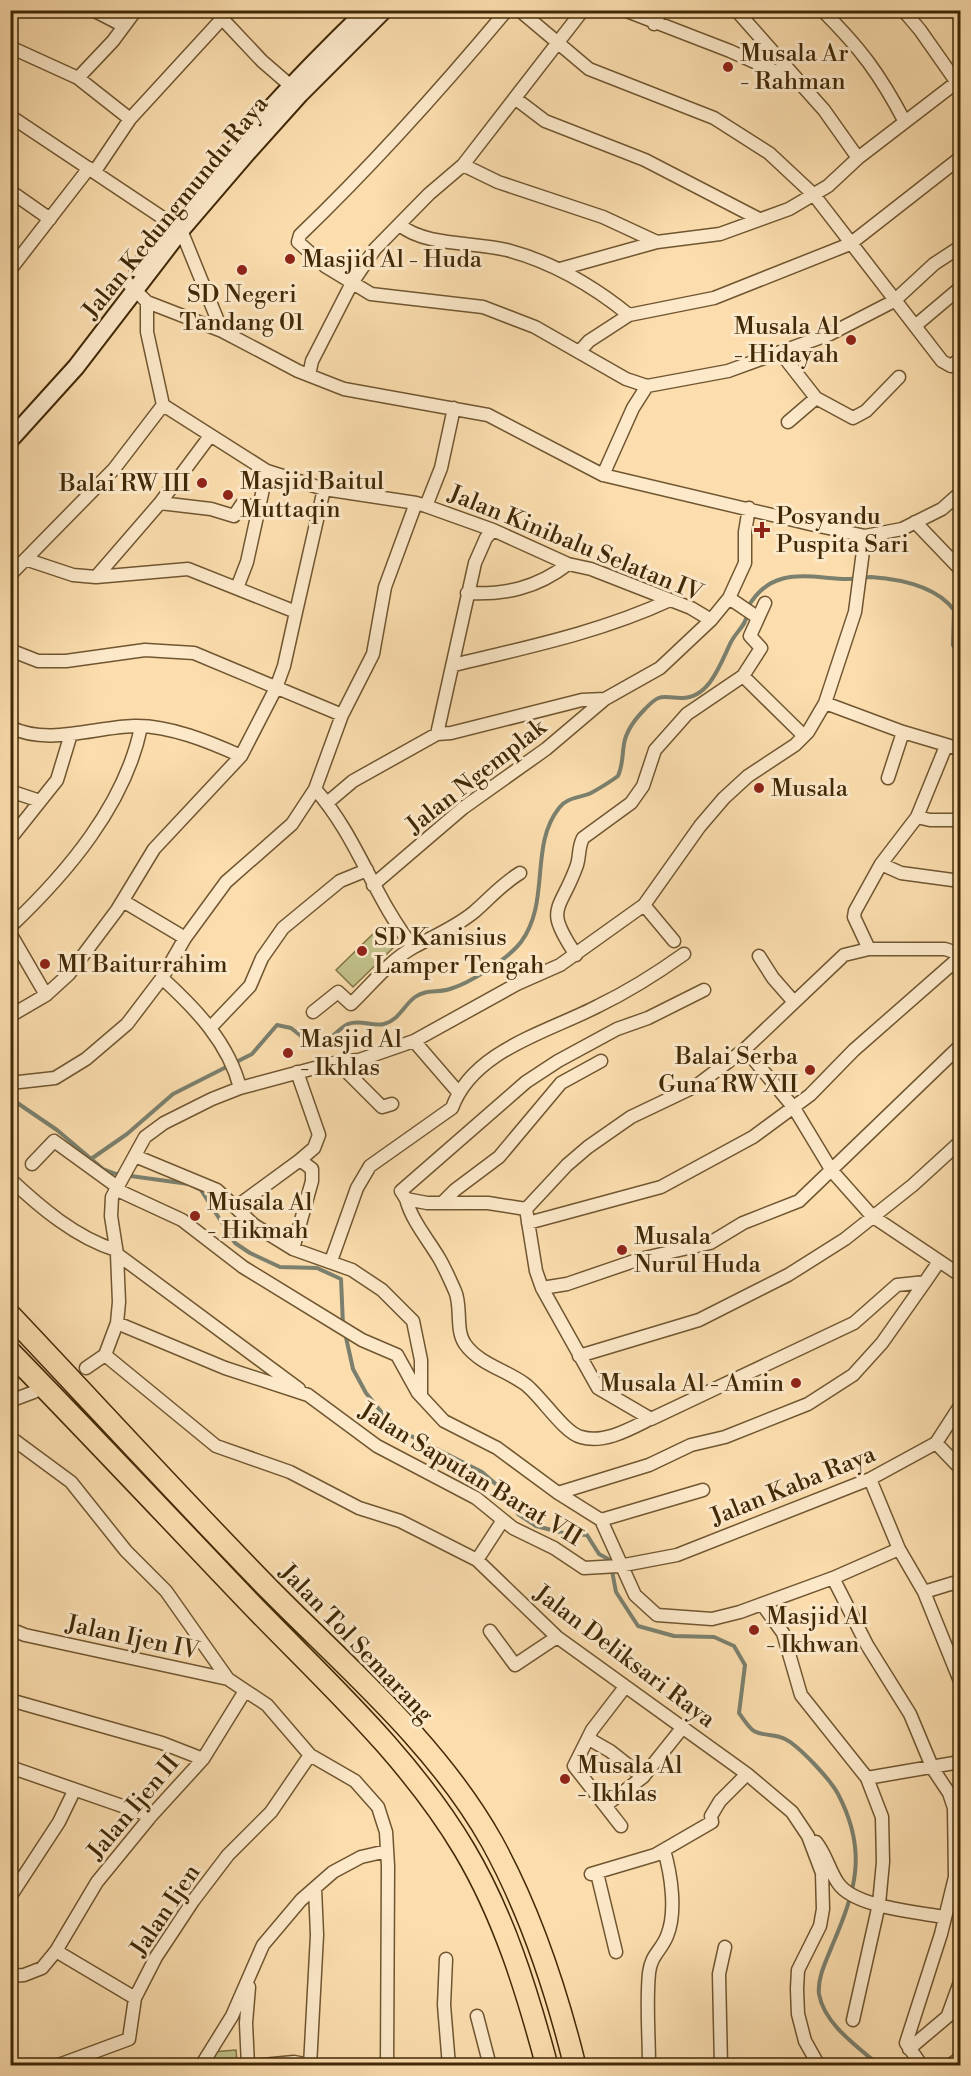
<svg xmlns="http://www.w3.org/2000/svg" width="971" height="2076" viewBox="0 0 971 2076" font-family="'Libre Bodoni',serif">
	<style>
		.green { fill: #c1c088; stroke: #817447; stroke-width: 1.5 }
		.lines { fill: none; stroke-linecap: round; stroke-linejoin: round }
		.stream { stroke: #7b806e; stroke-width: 4 }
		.street-casing { stroke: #705630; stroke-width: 15 }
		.secondary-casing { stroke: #412906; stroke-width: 20 }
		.highway-casing { stroke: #412906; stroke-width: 24 }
		.street { stroke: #fce9ca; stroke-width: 12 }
		.secondary { stroke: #fce9ca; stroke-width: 16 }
		.highway { stroke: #fbddae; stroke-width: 21 }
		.poi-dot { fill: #8f2418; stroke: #fce9ca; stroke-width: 2 }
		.labels { text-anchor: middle; stroke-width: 6; stroke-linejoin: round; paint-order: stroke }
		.poi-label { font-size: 24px; fill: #412906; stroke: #fce9ca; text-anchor: start }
		.street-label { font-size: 24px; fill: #412906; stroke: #fce9ca }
	</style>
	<rect width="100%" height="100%" fill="#fbddae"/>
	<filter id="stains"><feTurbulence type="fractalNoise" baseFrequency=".00333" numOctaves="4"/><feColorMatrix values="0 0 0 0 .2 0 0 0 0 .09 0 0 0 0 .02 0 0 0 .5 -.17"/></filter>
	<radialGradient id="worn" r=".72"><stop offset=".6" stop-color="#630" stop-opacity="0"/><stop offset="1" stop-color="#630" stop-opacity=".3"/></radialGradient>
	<!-- green -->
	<path class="green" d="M377,930L394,947L353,987L336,970Z
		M236,2050L237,2062L212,2064L211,2052Z"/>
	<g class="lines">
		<!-- stream -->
		<path class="stream" d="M748,607C772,565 809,578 847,579C855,579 863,577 871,577C899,579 936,586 954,610L953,645L960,659
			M10,1098L57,1130L103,1169L116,1174L189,1184L201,1190L235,1243L250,1253L280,1267L317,1268L341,1279L343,1325
			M91,1159L127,1134L173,1094L252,1054L277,1025L291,1028L316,1048C329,1043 336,1030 348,1024C360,1019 373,1027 384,1024C399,1020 404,1005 415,997C426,989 438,993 450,989C470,983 508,959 521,942C551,901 529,846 559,808C567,797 580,798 591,793C600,788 610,782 618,776C623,765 622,756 624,744C626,731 636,718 645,709C661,692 662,698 682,698C710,698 721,662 731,642C736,632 747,624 747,614
			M345,1333L353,1369L366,1393L387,1419L409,1435L482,1472L506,1493L518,1514L536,1526L567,1534L587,1535L599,1554L610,1560L616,1592L638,1626L674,1636L714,1637L734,1646L745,1665L739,1713C743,1718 748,1727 754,1731C762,1736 776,1734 785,1739C799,1746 830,1779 838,1794C868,1851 856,1890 832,1946C827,1959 817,1978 819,1994C824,2024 858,2047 880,2066"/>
		<!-- street casing -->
		<g class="street-casing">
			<path id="street" d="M93,10L124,26
				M214,10L262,61L292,87
				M507,10C441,89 374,164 300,235L298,242L325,266L371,294L483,307L535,327L626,379L647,386
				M519,10L589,69L714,118L769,153L814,195L942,361L951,366L960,359
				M624,10L730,51L799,82L824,110L858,158
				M736,10L797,79
				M822,10C861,49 879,73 905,122
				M903,10L920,30L960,87
				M654,24L662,10
				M10,47L78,78L130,119
				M78,78L113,41L136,10
				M516,99L545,121L645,160L759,219
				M10,116L181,230L222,331
				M463,165L498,182L603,217L657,242
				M95,171L130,119L230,10
				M10,191L50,219
				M400,225C424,246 475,242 507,250C552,262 592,285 629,315
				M560,269L657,242L720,234L789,209L828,186L858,158L957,82
				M10,270L89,168
				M128,283L147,302V332L163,405L267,471L324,489L416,503
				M147,302L222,331L298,371L344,389L488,415L603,475L810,524L865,536L902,529L942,509L960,493
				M915,326L960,288
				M580,351L589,341L629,315L714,298L850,244L960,158
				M780,352L816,398L853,418L866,411L899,377
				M309,375L312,361L352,283L375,249L429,194L463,165L583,10
				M788,422L816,398
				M603,475L633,408L647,386L728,371L830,334L894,301L934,264L960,247
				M160,503L211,509L234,516L242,504L259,508
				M426,506L493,530L568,564L591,569L691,608L711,620
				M915,522L960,569
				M28,560L73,575L96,577L188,569L296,612L324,489
				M10,575L114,469L163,405
				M96,577L160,503L210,436
				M237,588L247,562L267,471
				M467,593C505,595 537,588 568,564
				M729,598L757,617
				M10,650L38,661H66L145,650L194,653L342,715
				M454,665C528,647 601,632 670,600
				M743,676L804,736
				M825,703L903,732L960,749
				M10,727C48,746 95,727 134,726C169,725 210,742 241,756
				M437,734L475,563L486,538L493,530
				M888,778L903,732
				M315,789C357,836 374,898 413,947
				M10,791L40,801
				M327,803L353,781L437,734L451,733L582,700L605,699
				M917,817L930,820H960
				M10,839L57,780L71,734
				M881,864L901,873L960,881
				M373,885L463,808L546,749L605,699L660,668L711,620L729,598L745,563V532L749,508
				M123,901L185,938
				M644,905L674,941
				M10,927C67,873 125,805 141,727
				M10,933L46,995
				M869,949L854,917L855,911L881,864L917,817L946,746
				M576,955C543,906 560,913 577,865C580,855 578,848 583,838L631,803L643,786L655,750L687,714L743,676L761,648L750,636L765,603
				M759,956L773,978L794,1002
				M162,978C195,1008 229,1043 240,1088
				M313,1012L338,992L351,1004C371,985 390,960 414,947C434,936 456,927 474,912C490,898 502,884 520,873
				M10,1016L46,995L69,974L117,910L154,849L241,756L276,688L284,666L296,612
				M210,1028L250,986L262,958L283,928L340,881L367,870
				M414,1041L458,1092
				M745,1049L794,1108L832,1171L872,1216L960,1275
				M337,1062L382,1107L392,1104
				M297,1072L319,1135L314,1148L300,1160
				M10,1083L55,1078L86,1059L127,1024L162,978L185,938L226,882L292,824L315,789L342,715L373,654L385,587L416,503L426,506L441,468L454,408
				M135,1156L217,1190L254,1225L293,1249L352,1270L382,1290L413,1321L421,1360V1396
				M32,1164L54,1141L116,1186
				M10,1179C40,1207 76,1238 116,1250
				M115,1189L182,1220L243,1267L362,1340L397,1355L418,1393L444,1421L497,1448L558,1493L601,1520L635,1595L657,1615L712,1619L740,1612L833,1578L899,1549
				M406,1199C412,1221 427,1238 439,1258C445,1268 450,1280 455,1291C462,1306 455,1330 465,1344C479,1364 506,1370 525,1384C541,1396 564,1433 581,1437C604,1444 630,1429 650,1419
				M442,1203L455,1190L499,1157L561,1083L601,1061
				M236,1207L300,1160L312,1169V1181L293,1249
				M526,1209L536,1271L542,1288L598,1388L651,1419L854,1323L897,1285L925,1282L938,1263
				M526,1209L567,1165L588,1147L631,1117L696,1086L745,1049L844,955L869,949H945L960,954
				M526,1209L488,1203H427L406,1199L401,1191L526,1082L558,1061L617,1029L648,1018L704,990
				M528,1223L661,1187L753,1137L810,1095L854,1050L960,957
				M117,1254L299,1389
				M331,1261L357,1188L370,1166L452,1108C473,1050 548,1032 598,1006C629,991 656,974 684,954
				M542,1288L567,1284L640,1259L710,1243L743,1223L799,1201L960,1046
				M117,1323L225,1368L308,1395L377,1446L476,1498L513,1528L554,1548L584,1568L619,1566L677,1555L870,1479L936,1443L960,1406
				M105,1355L117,1323L119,1302L117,1254L111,1216L112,1197L145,1137L164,1123L212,1099L240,1088L337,1062L359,1060L414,1041L517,984L560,965L644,905L700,826L724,798L748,776L795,745L808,732L825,703L855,612L865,536
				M105,1355L216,1446L290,1472L359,1508L400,1521L477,1560L557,1637L747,1774L792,1812L808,1836L822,1873L823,1909L820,1926L798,1970L797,1989L798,2014L805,2041L819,2066
				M579,1356L699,1320L788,1275L845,1239L913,1185L960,1142
				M86,1368L105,1355
				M10,1401L34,1392
				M10,1437L71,1482L126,1551L166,1591L228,1679
				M936,1443L960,1468
				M870,1479L899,1549L924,1592L960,1681
				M558,1493L649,1465L691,1445L725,1437L808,1404L853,1375L882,1343L925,1282
				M601,1520L703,1490
				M477,1560L503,1520
				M833,1578L867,1645L910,1714L933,1769L949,1793L954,1808L955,1877L941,1934L906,2043L922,2066
				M924,1592L960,1581
				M762,1604L783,1633L801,1695L867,1778L882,1817L883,1862L879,1904L853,2020
				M10,1629L25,1635L228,1679L267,1705L310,1755L355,1781L378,1807L386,1832L388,1866L387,2066
				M490,1631L515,1665L557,1637
				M10,1700L162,1743L203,1759
				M589,1739L610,1751L643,1777
				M10,1767L151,1816
				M867,1778L960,1762
				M606,1805L643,1777L683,1727
				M621,1826L574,1766L592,1730L625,1687
				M816,1842C826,1854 829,1870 838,1883C854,1907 916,1912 944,1917
				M597,1873L616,1952
				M591,1874L655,1855L712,1822L711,1816L720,1801L747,1774
				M10,1897L59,1822L74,1791
				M56,1951L135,1998
				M446,1959L444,2005L449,2066
				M10,1976L24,1975L42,1968L56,1951L97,1882L151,1816L203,1759L245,1691
				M948,2015L960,1982
				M477,2016L490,2066
				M909,2049L960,2006
				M56,2066L129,2039L135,1998L156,1957L193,1901L228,1855L271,1812L310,1755
				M201,2066L232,2016L263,1945L301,1900L333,1872L361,1857L387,1851
				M248,2066L246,2023L249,1987
				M251,2066L294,2062L315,2066
				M310,2066L317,1935L315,1888
				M649,2066C649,2035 646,2003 649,1973C651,1955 661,1951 667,1936C677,1912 671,1874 664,1850
				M721,2066L719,1974L725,1947
				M949,2066L960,2058"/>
		</g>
		<!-- secondary casing -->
		<g class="secondary-casing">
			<path id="secondary" d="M138,269C206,175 284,90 367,10
				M10,440L76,367L181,230L247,153L300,94L384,10"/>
		</g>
		<!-- highway casing -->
		<g class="highway-casing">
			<path id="highway" d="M10,1315C97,1407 182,1500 270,1590C348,1669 437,1744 492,1842C530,1911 556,1989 575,2066
				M10,1352C91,1435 170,1519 250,1603C325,1681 408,1755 464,1849C504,1916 527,1991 547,2066"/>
		</g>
		<!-- street -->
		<use href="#street" class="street"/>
		<!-- secondary -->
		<use href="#secondary" class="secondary"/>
		<!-- highway -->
		<use href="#highway" class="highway"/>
	</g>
	<!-- markers -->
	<g class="poi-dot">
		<circle cx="728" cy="67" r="6"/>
		<circle cx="290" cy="259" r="6"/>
		<circle cx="242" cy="270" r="6"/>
		<circle cx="851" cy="340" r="6"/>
		<circle cx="202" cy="483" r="6"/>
		<circle cx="228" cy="495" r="6"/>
		<path d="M759 521h6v6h6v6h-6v6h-6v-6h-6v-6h6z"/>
		<circle cx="759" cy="788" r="6"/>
		<circle cx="362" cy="951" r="6"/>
		<circle cx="45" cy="964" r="6"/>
		<circle cx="288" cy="1053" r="6"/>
		<circle cx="810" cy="1070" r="6"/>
		<circle cx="195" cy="1216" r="6"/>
		<circle cx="622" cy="1250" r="6"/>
		<circle cx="796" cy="1383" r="6"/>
		<circle cx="754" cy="1630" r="6"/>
		<circle cx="565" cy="1779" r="6"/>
	</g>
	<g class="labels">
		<!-- poi labels -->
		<g class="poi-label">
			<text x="740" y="61">Musala Ar<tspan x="740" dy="28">- Rahman</tspan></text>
			<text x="302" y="267">Masjid Al - Huda</text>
			<text x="242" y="302" text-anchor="middle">SD Negeri<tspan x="242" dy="28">Tandang 01</tspan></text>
			<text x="839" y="334" text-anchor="end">Musala Al<tspan x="839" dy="28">- Hidayah</tspan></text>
			<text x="240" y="489">Masjid Baitul<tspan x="240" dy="28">Muttaqin</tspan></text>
			<text x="190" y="491" text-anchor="end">Balai RW III</text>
			<text x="776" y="524">Posyandu<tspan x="776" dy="28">Puspita Sari</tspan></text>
			<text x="771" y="796">Musala</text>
			<text x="374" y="945">SD Kanisius<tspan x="374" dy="28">Lamper Tengah</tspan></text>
			<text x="57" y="972">MI Baiturrahim</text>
			<text x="300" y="1047">Masjid Al<tspan x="300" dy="28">- Ikhlas</tspan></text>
			<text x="798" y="1064" text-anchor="end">Balai Serba<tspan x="798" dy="28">Guna RW XII</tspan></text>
			<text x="207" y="1210">Musala Al<tspan x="207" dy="28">- Hikmah</tspan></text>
			<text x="634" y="1244">Musala<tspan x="634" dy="28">Nurul Huda</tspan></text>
			<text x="784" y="1391" text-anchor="end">Musala Al - Amin</text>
			<text x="766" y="1624">Masjid Al<tspan x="766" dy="28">- Ikhwan</tspan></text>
			<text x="577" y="1773">Musala Al<tspan x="577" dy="28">- Ikhlas</tspan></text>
		</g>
		<!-- street labels -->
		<g class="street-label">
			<text transform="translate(175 207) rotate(-51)" y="8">Jalan Kedungmundu Raya</text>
			<text transform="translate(576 543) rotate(22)" y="8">Jalan Kinibalu Selatan IV</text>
			<text transform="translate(476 776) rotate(-38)" y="8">Jalan Ngemplak</text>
			<text transform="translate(471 1474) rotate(31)" y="8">Jalan Saputan Barat VII</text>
			<text transform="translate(793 1485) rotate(-22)" y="8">Jalan Kaba Raya</text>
			<text transform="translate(133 1637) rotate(12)" y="8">Jalan Ijen IV</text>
			<text transform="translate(357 1643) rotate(46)" y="8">Jalan Tol Semarang</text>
			<text transform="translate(625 1656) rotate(37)" y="8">Jalan Deliksari Raya</text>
			<text transform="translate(133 1807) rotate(-50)" y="8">Jalan Ijen II</text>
			<text transform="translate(165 1910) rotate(-56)" y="8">Jalan Ijen</text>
		</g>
	</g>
	<!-- margin -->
	<rect width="971" height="2076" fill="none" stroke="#fbddae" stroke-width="36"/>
	<rect x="12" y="12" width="947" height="2052" fill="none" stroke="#412906" stroke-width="3"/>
	<rect x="18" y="18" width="935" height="2040" fill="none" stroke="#412906" stroke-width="1.5"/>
	<rect width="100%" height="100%" filter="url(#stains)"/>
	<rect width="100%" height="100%" fill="url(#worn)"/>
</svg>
